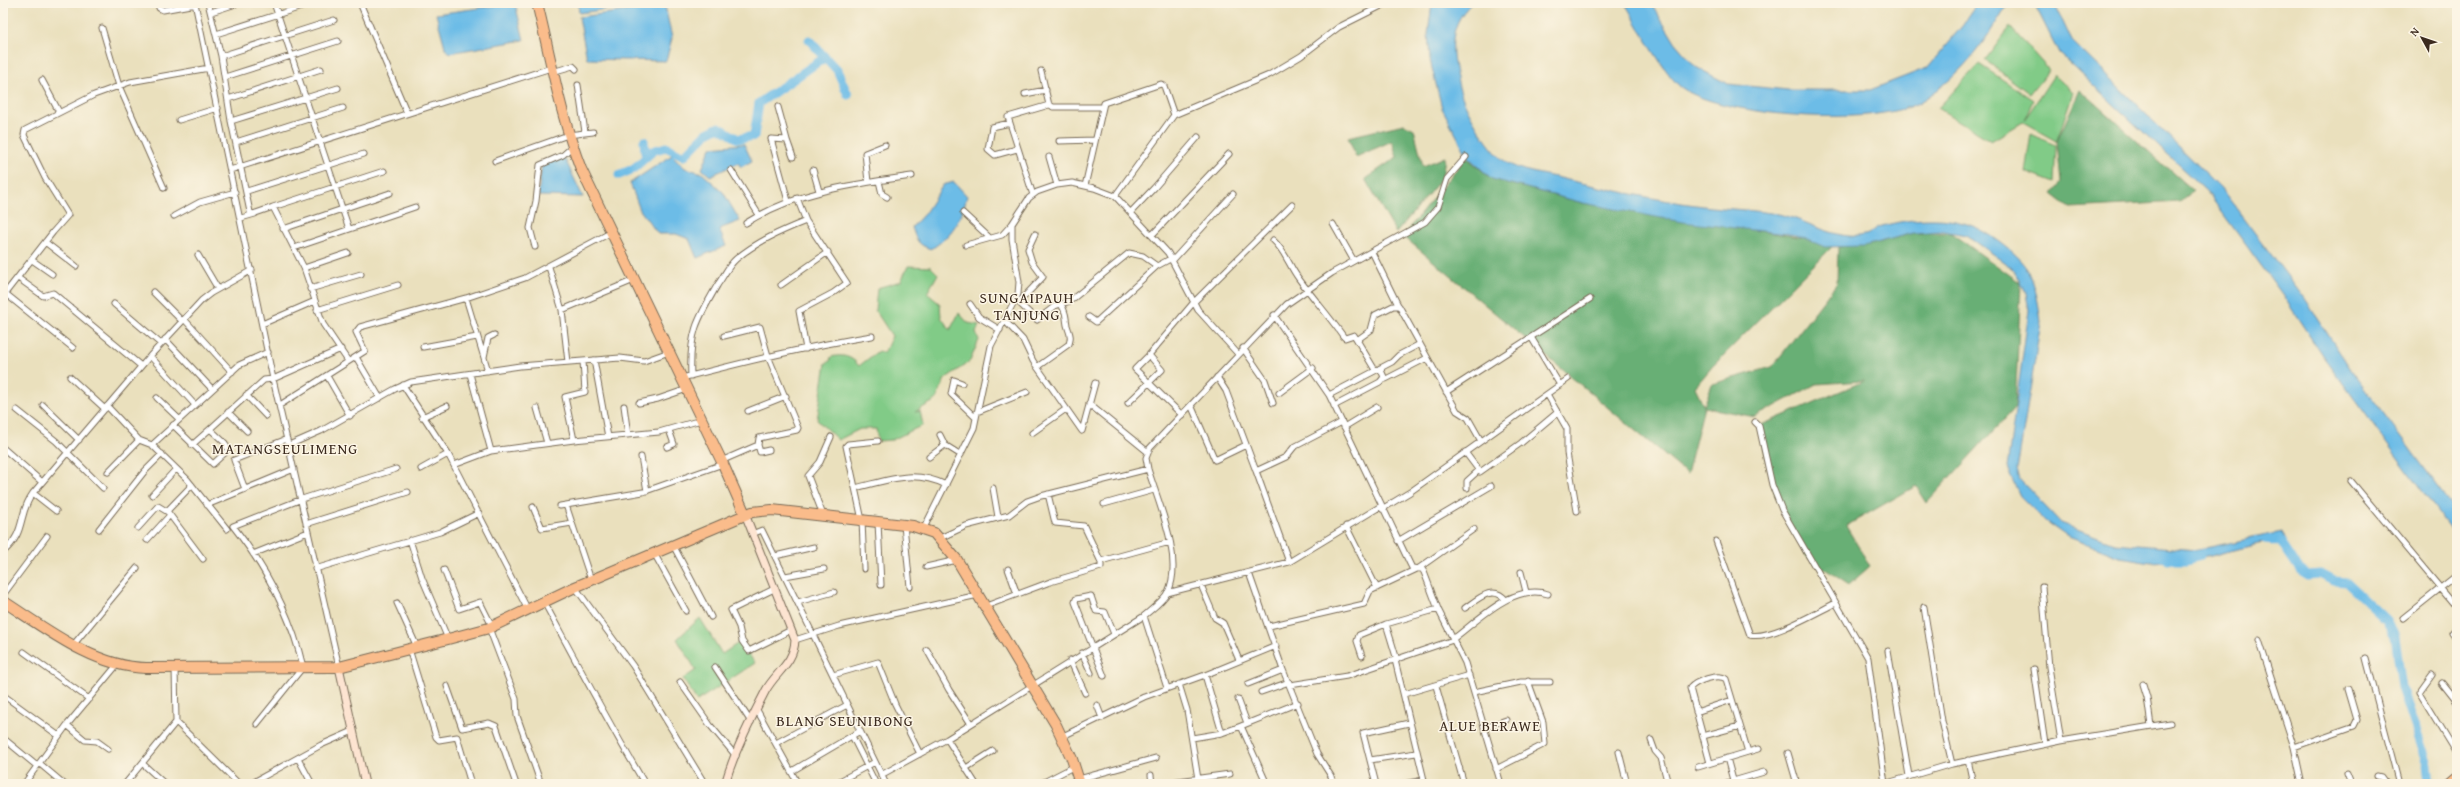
<svg xmlns="http://www.w3.org/2000/svg" width="2460" height="787" viewBox="0 0 2460 787" font-family="'Gentium Book Plus',serif">
	<style>
		.green { fill: #81cb87; stroke: #5e7a52 }
		.forest { fill: #68af74; stroke: #526c49 }
		.water { fill: #6cbce7; stroke: #547382 }
		.lines { fill: none; stroke-linecap: round; stroke-linejoin: round }
		.river { stroke: #6cbce7; stroke-width: 9 }
		.street-casing { stroke: #786a56; stroke-width: 7 }
		.secondary-casing { stroke: #786a56; stroke-width: 9 }
		.highway-casing { stroke: #786a56; stroke-width: 12 }
		.street { stroke: #fff; stroke-width: 5 }
		.secondary { stroke: #fde4d1; stroke-width: 7 }
		.highway { stroke: #fabc8b; stroke-width: 10 }
		.labels { text-anchor: middle; stroke-width: 3; stroke-linejoin: round; paint-order: stroke }
		.quarter-label { font-size: 15px; letter-spacing: 1px; fill: #3b2a1e; stroke: #fcf5e5 }
	</style>
	<rect width="100%" height="100%" fill="#fcf5e5"/>
	<filter id="ink" filterUnits="userSpaceOnUse"><feTurbulence type="fractalNoise" baseFrequency=".025" numOctaves="2"/><feDisplacementMap in="SourceGraphic" scale="8" xChannelSelector="R" yChannelSelector="G"/><feConvolveMatrix kernelMatrix="1 2 1 2 8 2 1 2 1" color-interpolation-filters="sRGB"/></filter>
	<filter id="wash" filterUnits="userSpaceOnUse"><feTurbulence type="fractalNoise" baseFrequency=".012" numOctaves="4" result="noise"/><feDisplacementMap in="SourceGraphic" scale="16" xChannelSelector="R" yChannelSelector="G"/><feGaussianBlur stdDeviation="0.9" result="paint"/><feColorMatrix in="noise" values="0 0 0 0 0 0 0 0 0 0 0 0 0 0 0 0 0 1.4 0 .05"/><feComposite in="paint" operator="in"/></filter>
	<g filter="url(#wash)">
		<rect width="100%" height="100%" fill="#eae0bd"/>
		<!-- green -->
		<path class="green" d="M2010,27L2049,70L2030,94L1985,60Z
			M1979,64L2033,100L2025,119L2054,75L2073,92L2057,141L2023,122L1991,141L1938,108Z
			M2031,134L2056,145L2054,183L2025,172Z
			M908,266L931,267L938,274L927,293L940,304L941,317L950,330L959,313L968,323L979,325L976,333L979,340L970,361L945,379L936,400L915,412L920,411L923,425L892,440L878,441L876,429H860L838,440L817,420L826,363L830,361L831,357C842,354 852,356 859,366L878,351L884,353L892,336L875,310L877,288L901,281Z
			M700,618L722,654L740,642L755,663L697,701L683,679L696,670L677,639Z"/>
		<!-- forest -->
		<path class="forest" d="M2080,90L2193,191L2180,202L2070,208L2052,194L2061,183L2057,141Z
			M1404,124L1414,129L1423,166L1445,157L1442,178L1396,233L1365,179L1397,157L1392,141L1356,157L1348,137Z
			M1466,157L1492,179L1583,203L1836,243L1712,367L1695,387L1704,406L1712,384L1772,367L1837,283L1838,247L1872,244L1914,233H1951L2021,283L2015,407L1927,503L1916,486L1846,526L1870,566L1849,585L1807,557L1775,494L1759,426L1864,381L1816,384L1755,417L1704,407L1687,474L1403,236Z"/>
		<!-- water -->
		<path class="water" d="M515,3L524,40L449,53L445,47L436,14Z
			M578,3H657L579,13Z
			M1432,3H1472C1445,28 1452,56 1459,87C1464,108 1491,156 1511,165C1527,173 1550,175 1568,180C1608,189 1647,198 1688,204C1718,209 1748,209 1778,214C1806,219 1837,242 1865,235C1871,234 1876,227 1882,226C1912,218 1947,215 1975,227C1991,234 2022,256 2029,272C2036,288 2039,305 2041,322L2017,470L2020,480L2061,523L2114,543L2196,550L2281,532L2285,541L2258,544L2203,558L2151,562L2120,557L2066,536L2045,521L2020,496L2007,468L2029,310L2026,294L2019,278L2006,263L1966,235L1943,231L1914,233L1864,246L1825,247L1796,235L1682,222L1583,203L1492,179L1468,157L1442,108L1430,60L1428,34Z
			M1625,3H1651L1676,44L1696,67L1728,84L1788,90H1870L1927,68L1963,25L1977,3H2008C1985,43 1959,79 1918,103C1874,127 1723,117 1682,88C1666,77 1636,22 1625,3Z
			M2034,3H2054L2072,41L2220,187L2304,298L2352,371L2457,512V538L2322,355L2282,294L2207,192L2059,53Z
			M665,6L672,38L666,61L587,59L579,17Z
			M744,144L752,161L741,167L738,163L710,176L702,169L711,147Z
			M672,155L685,168L702,173L723,192L740,221L719,229L726,246L697,258L689,239L676,234H658L640,210L630,183Z
			M564,157L583,197L538,196L542,164Z
			M954,182L967,196C961,220 952,236 931,249C918,245 916,240 912,227L925,213L943,185Z"/>
		<g class="lines">
			<!-- river -->
			<path class="river" d="M809,40L837,70L848,95
				M644,141L645,153L666,147L684,156L707,133L719,127L738,139L754,136L759,103L824,58
				M619,175L633,169L652,152
				M2266,540L2281,542L2300,570L2308,575L2321,574L2334,581L2346,582L2386,620L2395,636L2402,688L2428,764L2430,784
				M2167,560H2187L2201,556"/>
		</g>
	</g>
	<g filter="url(#ink)">
		<g class="lines">
			<!-- street casing -->
			<g class="street-casing">
				<path id="street" d="M158,3L159,8L163,10L196,4
					M195,3L273,379L339,667
					M208,3L221,56L231,121L250,212L253,214L273,207L304,268L323,324L348,361
					M274,3L349,229
					M360,3L407,113
					M211,12L239,3
					M102,28L119,86L164,188
					M216,34L314,3
					M221,56L334,20
					M552,72L573,66L576,69
					M225,77L338,41
					M42,80L59,112
					M578,85L585,132
					M1025,94L1046,90
					M228,99L321,69
					M1049,104L1053,107H1103
					M778,107L787,140
					M179,120L218,108
					M231,121L338,88
					M1010,123L992,127L988,149L995,155L1017,149
					M1059,141L1095,140
					M236,142L343,108
					M1049,157L1057,185
					M495,161L568,135L593,132
					M230,170L551,68
					M731,170L759,215
					M813,170L819,191
					M879,181L882,194L887,197
					M868,182L865,153L885,145
					M1085,186L1104,103L1161,84L1164,86L1174,115
					M247,191L364,154
					M1033,195L1008,117L1049,105L1041,71
					M1115,196L1174,115L1269,75L1301,56L1339,27L1387,3
					M797,198L806,221L847,283L833,293L799,311L806,349
					M788,201L771,139L787,140L793,157
					M273,207L384,171
					M1131,212L1154,188L1198,137
					M963,213L990,238
					M174,216L200,202L235,192
					M241,218L255,214
					M746,223C797,191 854,184 912,176
					M1333,224L1354,261
					M283,229L390,193
					M1152,235L1229,154
					M1273,240C1286,252 1289,266 1299,279C1313,298 1329,316 1343,336L1345,338L1354,335L1375,370
					M45,242L76,266
					M966,245L1002,235L1012,224
					M535,247L530,228L536,201L540,165L563,155L572,147
					M294,248L415,207
					M1372,252L1398,305
					M198,255L218,289
					M32,260L52,274
					M1173,260L1233,194
					M549,267L562,310L568,362
					M304,268L348,253
					M18,278L43,296L53,293L141,366
					M781,285L828,252
					M310,289L361,274
					M153,292L182,321
					M6,294L73,348
					M3,296L53,232L68,215L45,178L24,135L25,130L94,95L130,82L209,68
					M466,298L488,371
					M1016,300L1037,320L1055,306L1070,301L1129,253L1143,256L1157,266
					M1019,302L1043,277L1032,262L1028,249L1035,234
					M114,304L161,344
					M970,304L979,317L1000,330
					M317,310L398,285
					M562,310L634,280
					M1274,315L1329,395L1410,564L1412,568L1422,569L1424,572L1438,609L1465,663L1501,784
					M1089,317L1096,322L1157,266L1172,258
					M184,319L232,372
					M1005,321L1023,340L1033,361L1082,431L1095,383
					M262,324L315,301
					M724,336L760,327L768,356L798,428L797,430L759,438L758,445
					M1531,337L1560,385
					M165,339L212,389
					M1357,340L1371,330L1375,315L1393,306H1399L1457,411L1468,418L1481,441
					M423,347L477,337
					M1243,348L1265,380L1273,403
					M1149,355L1194,302L1292,205
					M150,356L195,405
					M356,357L380,398
					M484,357L488,338L494,335
					M594,360L608,437
					M1037,367L1069,344C1072,335 1069,333 1067,325C1065,314 1067,315 1061,304
					M470,374L491,451
					M327,376L350,416
					M691,376C689,333 697,320 718,284C724,276 728,266 736,259C756,242 781,231 806,221
					M70,377L105,409
					M1217,377L1226,391L1256,471L1286,457L1294,447L1342,422
					M682,378C745,362 808,346 872,336
					M1383,378L1386,379L1427,358
					M962,383L954,380L951,394L976,418
					M403,385L448,454L528,610
					M1446,392L1590,299
					M1279,393L1313,368
					M1547,394L1567,429V453L1577,511
					M246,395L266,416
					M1329,395L1392,362L1399,355L1420,344
					M157,398L179,419
					M639,403L658,399L687,389
					M1128,403L1162,370L1149,355L1135,369L1182,415
					M1089,404L1148,452
					M43,405L79,440
					M280,405L365,351L356,332L360,327L466,298L525,278L610,233
					M1191,405L1215,460L1246,445
					M107,406L139,440L152,445L187,479L227,529
					M624,406L628,435
					M1334,406L1380,382L1384,377L1380,368
					M537,408L547,443
					M17,410L56,441L103,488
					M748,411L786,396
					M228,412L247,431
					M977,412L1027,392
					M422,417L447,406
					M1755,422L1759,426L1772,485L1782,510L1868,658L1885,784
					M173,425L213,464L228,450L225,443L210,429L192,445
					M1344,427L1377,407
					M210,429L264,380L273,379L341,349
					M1032,433L1066,409
					M940,435L945,445L961,455
					M574,440L565,397L585,392L583,361
					M152,445L239,365L268,352
					M289,445L321,431L395,389L411,382L520,366L620,358L644,361L669,352
					M667,447L674,444L669,430
					M3,448L42,482
					M1465,452L1480,472L1521,443L1558,412
					M641,457L647,491
					M929,457L945,445
					M721,461L758,445L760,452L769,450
					M454,465L491,451L574,440L659,432L701,420
					M421,469L448,454
					M1256,471L1289,562
					M108,472L139,440
					M2351,481L2457,608
					M192,485L167,511L203,559
					M855,488C889,480 913,469 946,485
					M993,488L998,517
					M1467,488V481L1478,471
					M245,489L234,460L287,439
					M33,493L56,511
					M1048,494L1055,523L1084,526L1101,562
					M152,495L176,469
					M1104,504L1154,490
					M207,505L294,469
					M566,505L591,580
					M560,506L643,492L723,464
					M533,507L542,528L572,523
					M1382,509L1410,492L1568,379
					M823,515L808,476L820,462L831,437
					M878,522L881,585
					M306,524L408,492
					M904,525L910,587
					M1346,526L1377,588
					M138,528L158,506L168,512
					M924,528L974,428L991,346L1018,294L1019,282L1012,239V224L1029,198L1037,192L1057,185L1072,183L1094,188L1115,196L1168,253L1198,310L1238,354
					M99,529L144,472L162,454
					M752,534L762,530L886,784
					M940,538L966,526L1009,515L1027,501L1041,496L1148,469
					M147,540L170,515
					M410,540L422,578L448,639
					M1398,541L1491,486
					M1716,541L1750,635C1770,640 1817,612 1836,603
					M673,545L711,617
					M3,552C27,532 17,515 33,493L150,356L202,300L211,293L252,270
					M654,553L686,611
					M253,554L308,532
					M775,556L814,547
					M926,567L957,560
					M315,569L440,532L479,513
					M864,569L862,520L846,446L848,444L878,441
					M1008,569L1017,594
					M444,570L459,609L480,602L492,626
					M1521,572L1526,592
					M1249,573L1283,670L1317,754L1331,776L1333,784
					M785,576L824,569
					M1201,585L1215,618L1223,623L1239,660
					M575,587L633,666L705,784
					M2042,587L2049,667L2061,741
					M774,589L731,610L739,627L742,641L749,651L791,630
					M1167,593L1289,562L1381,506
					M3,595L47,536
					M544,602C577,663 609,724 645,784
					M798,602L834,592
					M397,603L417,647
					M986,606L1050,582L1101,567V561L1170,542
					M1924,607L1942,721L1952,764
					M1465,608C1478,599 1493,584 1506,600
					M1144,616L1167,688
					M2403,618L2457,575
					M1386,624L1397,660
					M1269,626L1364,604L1370,591L1419,568L1474,529
					M2457,627L2452,633L2457,640
					M489,628L516,699L517,716L541,784
					M1453,639C1480,619 1513,583 1548,594
					M795,640L839,626L978,595
					M2259,640L2294,747L2302,784
					M74,644L137,568
					M409,649L436,737L439,740L457,737L471,784
					M927,650L949,690L971,724
					M1888,651L1909,776
					M24,652L89,699
					M1082,653L1091,673
					M1362,656L1357,641L1359,635L1386,624L1438,609
					M2366,658L2399,784
					M1070,660L1085,693
					M1395,660L1425,784
					M715,667L751,722
					M2034,669L2045,744
					M833,675L878,662L895,704L920,754
					M1205,675L1222,733
					M2432,675L2419,693L2457,755
					M1104,676L1075,602L1076,599L1091,596L1096,611L1105,612L1114,634
					M680,682L710,725L736,756
					M2442,683L2457,702
					M1179,684L1187,710L1198,779
					M1248,684L1283,670
					M2143,684L2147,697L2151,726
					M1290,685L1347,676L1453,640
					M447,686L462,728L489,723L496,726L516,784
					M1436,686L1464,784
					M1261,692L1289,682
					M1474,692L1521,682H1550
					M1404,694L1469,675
					M3,695L59,736
					M1238,699L1247,723
					M1097,705L1102,718
					M757,710L798,784
					M1696,712L1732,700
					M176,722L239,784
					M257,724L303,667C291,615 266,568 233,526L302,499L396,469
					M67,725L85,740L97,741L108,749
					M1484,728L1506,720
					M852,736L876,784
					M1063,736L1144,697L1205,675L1276,646
					M1703,736L1740,726
					M3,738L37,766
					M1192,738L1222,733L1241,726
					M947,739L976,784
					M1651,740L1655,751L1661,758L1668,784
					M776,743L847,705
					M2294,747L2354,726L2357,720L2348,689
					M1619,752L1627,784
					M1788,753L1797,784
					M298,758L312,784
					M1727,758L1734,784
					M1370,760L1416,753
					M1968,760L1973,784
					M39,763L64,784
					M1710,763L1690,688C1696,681 1718,673 1726,679L1748,752
					M143,764L165,784
					M1698,767L1758,749
					M966,768L993,751
					M1496,769L1545,744L1543,722L1528,681
					M792,771L860,731
					M2347,774L2351,784
					M881,775L947,739L1144,616C1152,609 1163,601 1168,592C1184,559 1158,502 1148,469L1146,458L1150,448L1287,304L1332,273L1425,222L1438,207L1447,179L1466,157
					M1151,775L1152,784
					M2377,776L2381,777L2386,784
					M1079,779L1156,758
					M1171,782L1230,774
					M1266,782L1241,726L1298,703
					M24,784L67,725L117,665
					M125,784L176,722L175,668
					M250,784L321,745L353,731
					M834,784L875,762
					M1040,784L1075,766
					M1376,784L1363,733L1409,723
					M1404,784L1424,780
					M1670,784L1675,782L1678,784
					M1723,784L1764,772
					M1884,784L1952,764L2061,741L2170,723"/>
			</g>
			<!-- secondary casing -->
			<g class="secondary-casing">
				<path id="secondary" d="M339,667L365,784
					M725,784C734,752 751,719 766,690C776,672 794,663 795,640L745,514"/>
			</g>
			<!-- highway casing -->
			<g class="highway-casing">
				<path id="highway" d="M537,3C551,59 560,115 581,169L723,464L745,514
					M3,601C45,628 94,667 146,668L339,667L448,639L489,628L575,587L752,512L772,510L913,526L934,533L957,560L1056,725L1072,759L1080,784
					M2450,784L2457,778"/>
			</g>
			<!-- street -->
			<use href="#street" class="street"/>
			<!-- secondary -->
			<use href="#secondary" class="secondary"/>
			<!-- highway -->
			<use href="#highway" class="highway"/>
		</g>
	</g>
	<g class="labels">
		<!-- quarter labels -->
		<g class="quarter-label">
			<text x="1027" y="303">SUNGAIPAUH<tspan x="1027" dy="17">TANJUNG</tspan></text>
			<text x="285" y="454">MATANGSEULIMENG</text>
			<text x="845" y="726">BLANG SEUNIBONG</text>
			<text x="1490" y="731">ALUE BERAWE</text>
		</g>
	</g>
	<!-- margin -->
	<rect width="2460" height="787" fill="none" stroke="#fcf5e5" stroke-width="16"/>
	<!-- north arrow -->
	<g transform="translate(2422 38) rotate(310)" stroke="#fcf5e5" stroke-width="3" paint-order="stroke">
	<path d="M0-3L7 15L0 10L-7 15Z" fill="#3b2a1e"/>
	<text y="-6" font-size="11" font-weight="bold" text-anchor="middle" fill="#3b2a1e">N</text>
	</g>
</svg>
